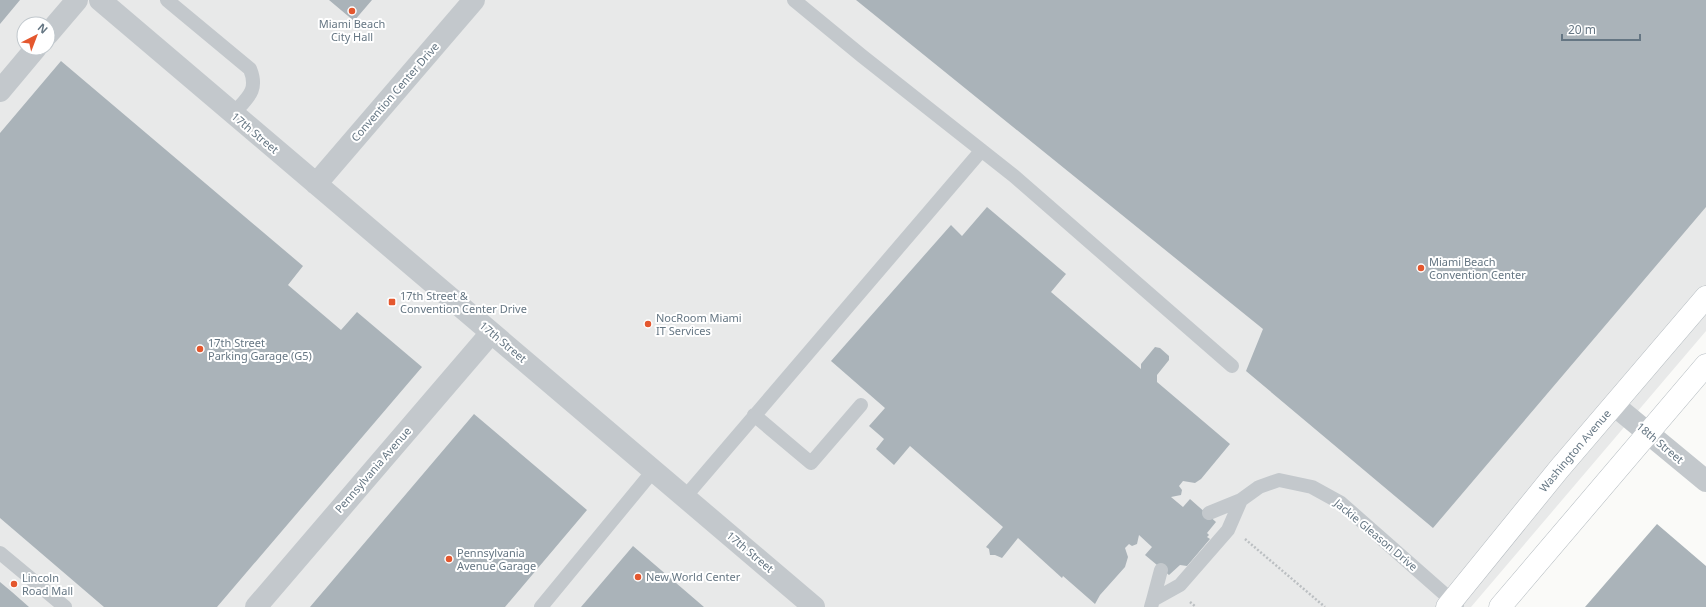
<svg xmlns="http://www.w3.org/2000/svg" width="1706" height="607" viewBox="0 0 1706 607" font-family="'Noto Sans',sans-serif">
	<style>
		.built { fill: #e8e9e9; fill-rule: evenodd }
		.building { fill: #aab3b9 }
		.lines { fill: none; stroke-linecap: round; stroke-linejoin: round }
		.secondary-casing { stroke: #b3babf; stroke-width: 23 }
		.path { stroke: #bbbfc2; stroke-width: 2.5; stroke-dasharray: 2 2; stroke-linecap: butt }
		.service { stroke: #c3c8cc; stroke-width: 14 }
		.minor { stroke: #c3c8cc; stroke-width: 22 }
		.tertiary { stroke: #c3c8cc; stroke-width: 22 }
		.secondary { stroke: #fff; stroke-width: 22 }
		.poi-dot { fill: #e4572e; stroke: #fff; stroke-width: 1.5 }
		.labels { text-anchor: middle; stroke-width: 4; stroke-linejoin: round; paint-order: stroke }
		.poi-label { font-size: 11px; fill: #657683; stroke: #fff; text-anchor: start }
		.street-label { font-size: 11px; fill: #657683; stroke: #fff }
	</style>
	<rect width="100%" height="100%" fill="#fafaf8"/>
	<!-- built -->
	<path class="built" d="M0,0H1706V331L1471,607H0ZM24,24H48V48H24Z"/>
	<!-- building -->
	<path class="building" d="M0,0H20L0,24Z
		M329,0H372L354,21Z
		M856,0H1706V207L1433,528L1246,371L1263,329Z
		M61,61L303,266L288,285L341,330L357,312L422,367L217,607H104L0,518V133Z
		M987,207L1066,274L1051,292L1141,369V364L1155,347L1160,348L1169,356V360L1157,375V382L1230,444L1201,479L1195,483L1183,481L1179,486L1182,490L1181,495L1171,497L1183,507L1190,499L1216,522L1207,533L1209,535L1207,537L1210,539L1187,566L1180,565L1169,575L1145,555L1152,547L1139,535L1137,544L1132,546L1129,544L1125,548L1128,557L1125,567L1100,595L1095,604L1063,576L1062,578L1018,538L1002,558L995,555H990L989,549L986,547L1003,527L910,446L894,465L876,449L884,439L869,426L885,408L831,361L951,225L962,236Z
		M474,414L587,510L505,607H310Z
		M1657,524L1706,566V607H1585Z
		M633,546L704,607H581Z
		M0,582L12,592L29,607H0Z"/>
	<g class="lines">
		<!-- secondary casing -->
		<g class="secondary-casing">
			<g id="secondary">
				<path id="s1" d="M1447,607L1559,469L1706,297"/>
				<path d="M1500,607L1706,365"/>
			</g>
		</g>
		<!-- path -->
		<path class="path" d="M1245,539L1325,607
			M1190,602L1196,607"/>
		<!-- service -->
		<path class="service" d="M167,0L250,69C259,91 247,98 233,114
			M794,0L862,56L1014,176L1232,366
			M754,415L811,463L861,405
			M685,497L981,151
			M1209,513L1241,500
			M0,553L65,607
			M1153,600L1161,570
			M541,607L653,471
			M1151,607L1153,600L1180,585L1228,530L1241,500L1259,487L1279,480L1312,487L1341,503L1457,605"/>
		<!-- minor -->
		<path class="minor" d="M48,34L77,0
			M0,91L36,48
			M1614,405L1706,481
			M256,607L491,333"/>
		<!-- tertiary -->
		<path class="tertiary" d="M100,0L814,607
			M316,184L474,0"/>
		<!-- secondary -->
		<use href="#secondary" class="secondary"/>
	</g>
	<!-- markers -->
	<g class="poi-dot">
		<circle cx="352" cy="11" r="4"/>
		<circle cx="1421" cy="268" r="4"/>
		<rect x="388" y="298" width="8" height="8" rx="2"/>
		<circle cx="648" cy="324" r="4"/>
		<circle cx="200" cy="349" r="4"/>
		<circle cx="449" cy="559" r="4"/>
		<circle cx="638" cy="577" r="4"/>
		<circle cx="14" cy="584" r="4"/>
	</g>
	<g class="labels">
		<!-- poi labels -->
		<g class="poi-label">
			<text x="352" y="28" text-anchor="middle">Miami Beach<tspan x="352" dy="13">City Hall</tspan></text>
			<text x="1429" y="266">Miami Beach<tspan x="1429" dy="13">Convention Center</tspan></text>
			<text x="400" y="300">17th Street &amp;<tspan x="400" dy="13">Convention Center Drive</tspan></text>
			<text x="656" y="322">NocRoom Miami<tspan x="656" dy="13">IT Services</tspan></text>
			<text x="208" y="347">17th Street<tspan x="208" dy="13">Parking Garage (G5)</tspan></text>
			<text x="457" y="557">Pennsylvania<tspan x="457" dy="13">Avenue Garage</tspan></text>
			<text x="646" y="581">New World Center</text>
			<text x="22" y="582">Lincoln<tspan x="22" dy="13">Road Mall</tspan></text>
		</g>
		<!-- street labels -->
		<g class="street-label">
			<text transform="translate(395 92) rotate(-49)" y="4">Convention Center Drive</text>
			<text transform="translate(255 133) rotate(40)" y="4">17th Street</text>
			<text transform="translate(503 342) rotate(40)" y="4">17th Street</text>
			<text transform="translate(1660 443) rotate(40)" y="4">18th Street</text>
			<text dy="4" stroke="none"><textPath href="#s1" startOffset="202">Washington Avenue</textPath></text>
			<text transform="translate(373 470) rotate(-49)" y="4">Pennsylvania Avenue</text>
			<text transform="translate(1376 535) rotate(40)" y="4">Jackie Gleason Drive</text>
			<text transform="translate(750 552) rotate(40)" y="4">17th Street</text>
		</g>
	</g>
	<!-- north arrow -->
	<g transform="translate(36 36) rotate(42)"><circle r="19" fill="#ffffff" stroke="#c1c8cd"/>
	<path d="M0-3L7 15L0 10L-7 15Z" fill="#e4572e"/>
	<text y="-6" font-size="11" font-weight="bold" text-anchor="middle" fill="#657683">N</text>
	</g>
	<!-- scale -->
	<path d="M1562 34v6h78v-6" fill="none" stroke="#657683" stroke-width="2"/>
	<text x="1568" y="34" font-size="12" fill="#657683" stroke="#ffffff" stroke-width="3" paint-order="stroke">20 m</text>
</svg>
